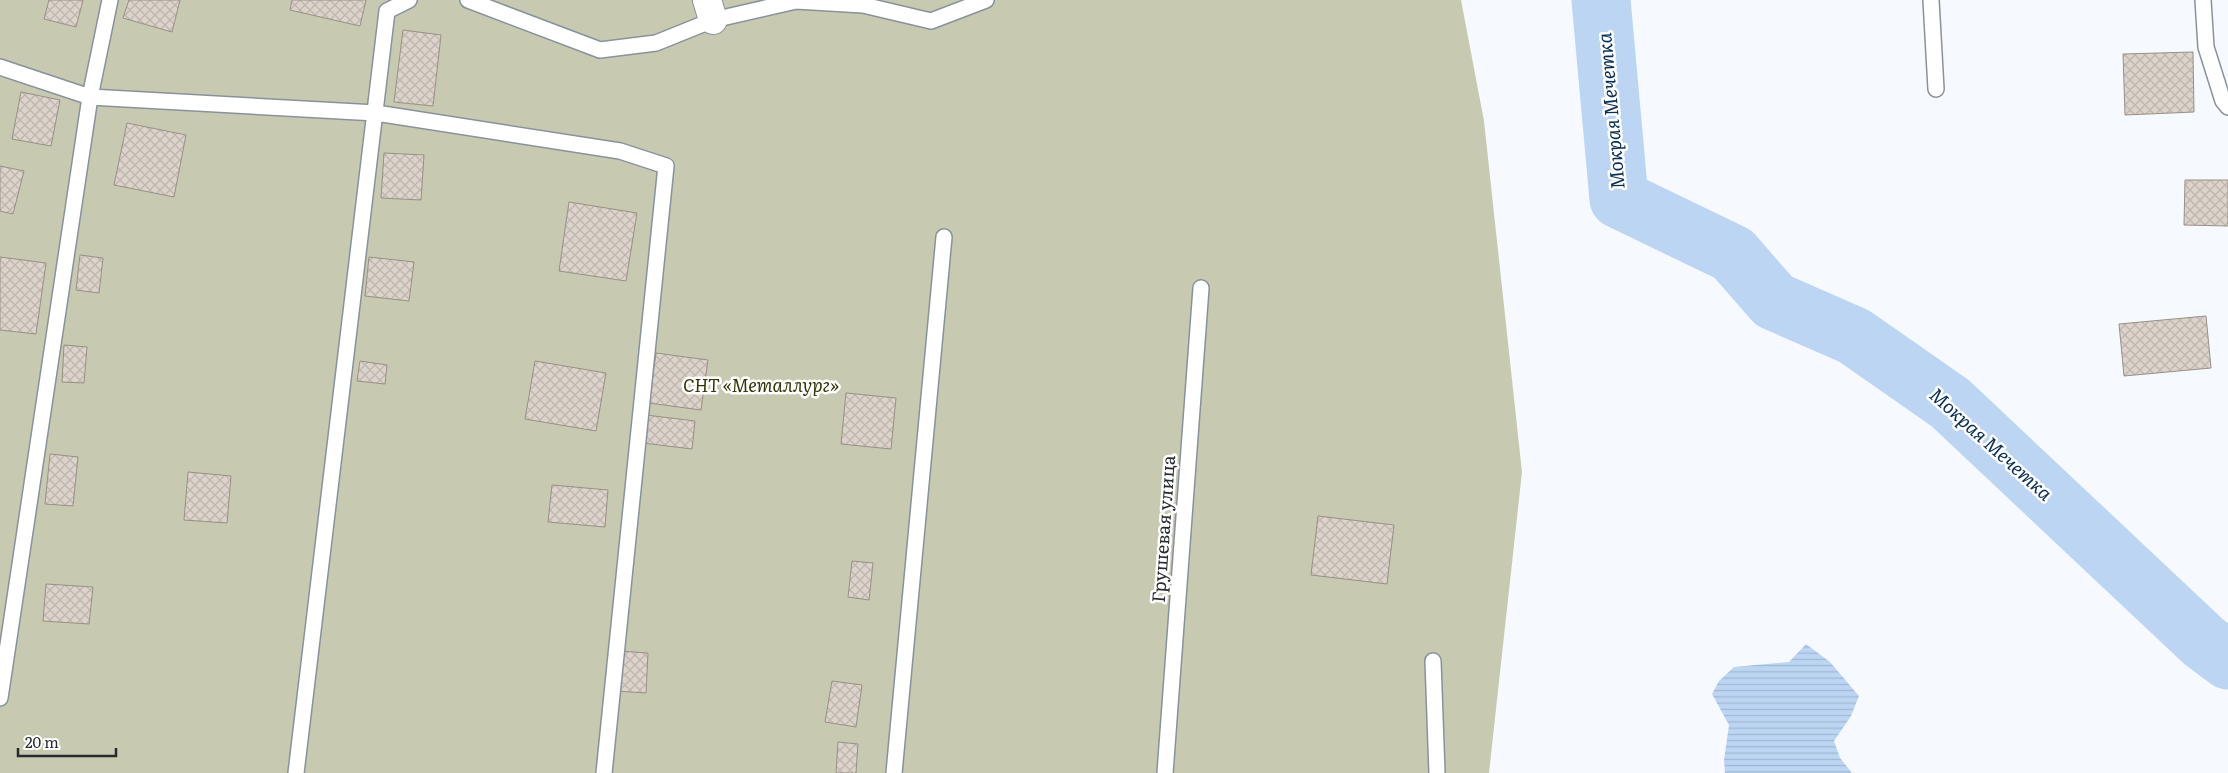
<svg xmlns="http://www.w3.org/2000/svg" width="2228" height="773" viewBox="0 0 2228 773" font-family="Literata,serif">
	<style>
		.garden { fill: #c8c9b1 }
		.water { fill: url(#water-rules) }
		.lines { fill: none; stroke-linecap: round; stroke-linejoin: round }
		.river { stroke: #bbd5f3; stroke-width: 59 }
		.building { fill: url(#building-cross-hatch); stroke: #989087 }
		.service-casing { stroke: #89929a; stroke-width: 18 }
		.minor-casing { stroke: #89929a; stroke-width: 30 }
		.service { stroke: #fff; stroke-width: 15 }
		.minor { stroke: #fff; stroke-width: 28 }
		.labels { text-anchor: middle; stroke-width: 5; stroke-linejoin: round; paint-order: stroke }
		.park-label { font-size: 18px; font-style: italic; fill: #343405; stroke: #fff }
		.street-label { font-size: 18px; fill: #272b2e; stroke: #fff }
		.water-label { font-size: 19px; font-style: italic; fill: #092e55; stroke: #fff }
	</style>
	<defs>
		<pattern id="water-rules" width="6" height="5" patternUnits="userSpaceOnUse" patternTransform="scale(1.25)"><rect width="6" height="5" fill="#bbd5f3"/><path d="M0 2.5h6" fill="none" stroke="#a1b7d1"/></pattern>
		<pattern id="building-cross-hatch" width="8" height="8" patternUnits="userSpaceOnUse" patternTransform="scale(1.25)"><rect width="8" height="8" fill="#dcd3ca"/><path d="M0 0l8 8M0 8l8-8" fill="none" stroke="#bdb5ae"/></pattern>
	</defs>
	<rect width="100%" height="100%" fill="#f6fafe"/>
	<!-- garden -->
	<path class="garden" d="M0,0H1461L1484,121L1522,472L1489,773H0Z"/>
	<!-- water -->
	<path class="water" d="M1806,644L1830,662L1859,696L1851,716L1834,741L1840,758L1852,773H1725L1724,760L1729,725L1712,694L1719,681L1734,667L1789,662Z"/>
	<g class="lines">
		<!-- river -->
		<path class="river" d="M1601,0L1619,199L1733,254L1774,301L1854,336L1950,403L2204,642L2228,660"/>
	</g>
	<!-- building -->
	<path class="building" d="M49,0H83L76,27L44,19Z
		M129,0H180L172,32L123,18Z
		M292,0H366L360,26L290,10Z
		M403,30L441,35L433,106L394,102Z
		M2193,52L2194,112L2125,115L2123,54Z
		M21,92L60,100L51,146L12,139Z
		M127,123L186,135L174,197L114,185Z
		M384,153L424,155L421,200L381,198Z
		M0,166L24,171L13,214L0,211Z
		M2185,180H2228V226L2184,225Z
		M569,202L637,213L626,281L559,271Z
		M80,255L103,258L99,293L76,290Z
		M0,257L46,263L36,334L0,330Z
		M369,257L414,262L409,301L365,296Z
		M2206,316L2211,368L2124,376L2119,324Z
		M64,345L87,347L84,383L62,382Z
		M656,353L708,360L701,410L649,403Z
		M360,361L387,365L385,384L357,381Z
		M535,361L606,373L596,431L525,419Z
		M846,393L896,398L891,449L841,444Z
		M646,415L695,421L692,449L643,443Z
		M50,454L78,457L73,506L45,504Z
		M188,472L231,476L227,523L184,520Z
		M552,485L608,490L605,527L548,522Z
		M1318,516L1394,525L1387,584L1311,575Z
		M852,561L873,563L869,600L848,597Z
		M46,584L93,587L89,624L43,621Z
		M619,651L648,653L646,693L616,691Z
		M832,681L862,685L856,727L825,722Z
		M838,742L858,744L856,773H836Z"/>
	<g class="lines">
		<!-- service casing -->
		<g class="service-casing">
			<path id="service" d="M468,0L600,50L656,43L713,20L796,1L863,5L931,21L986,0
				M1931,0L1936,89
				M2203,0L2206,47L2223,101L2228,107
				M0,67L90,97L376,113L620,151L666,166L604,773
				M1433,661L1437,773
				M0,698L90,97L110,0
				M296,773L387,11L409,0
				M894,773L944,237
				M1165,773L1201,288"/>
		</g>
		<!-- minor casing -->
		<g class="minor-casing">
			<path id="minor" d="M707,0L713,20"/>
		</g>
		<!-- service -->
		<use href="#service" class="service"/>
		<!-- minor -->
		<use href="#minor" class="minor"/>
	</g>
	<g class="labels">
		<!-- park labels -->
		<g class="park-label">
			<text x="761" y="392">СНТ «Металлург»</text>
		</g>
		<!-- street labels -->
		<g class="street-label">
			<text transform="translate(1164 529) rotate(-86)" y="6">Грушевая улица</text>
		</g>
		<!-- water labels -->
		<g class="water-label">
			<text transform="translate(1611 111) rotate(-95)" y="7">Мокрая Мечетка</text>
			<text transform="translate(1991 444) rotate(42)" y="7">Мокрая Мечетка</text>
		</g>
	</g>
	<!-- scale -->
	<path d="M18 748v8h98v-8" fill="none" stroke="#272b2e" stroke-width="2.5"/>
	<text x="25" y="748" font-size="15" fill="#272b2e" stroke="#ffffff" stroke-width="4" paint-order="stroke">20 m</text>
</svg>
